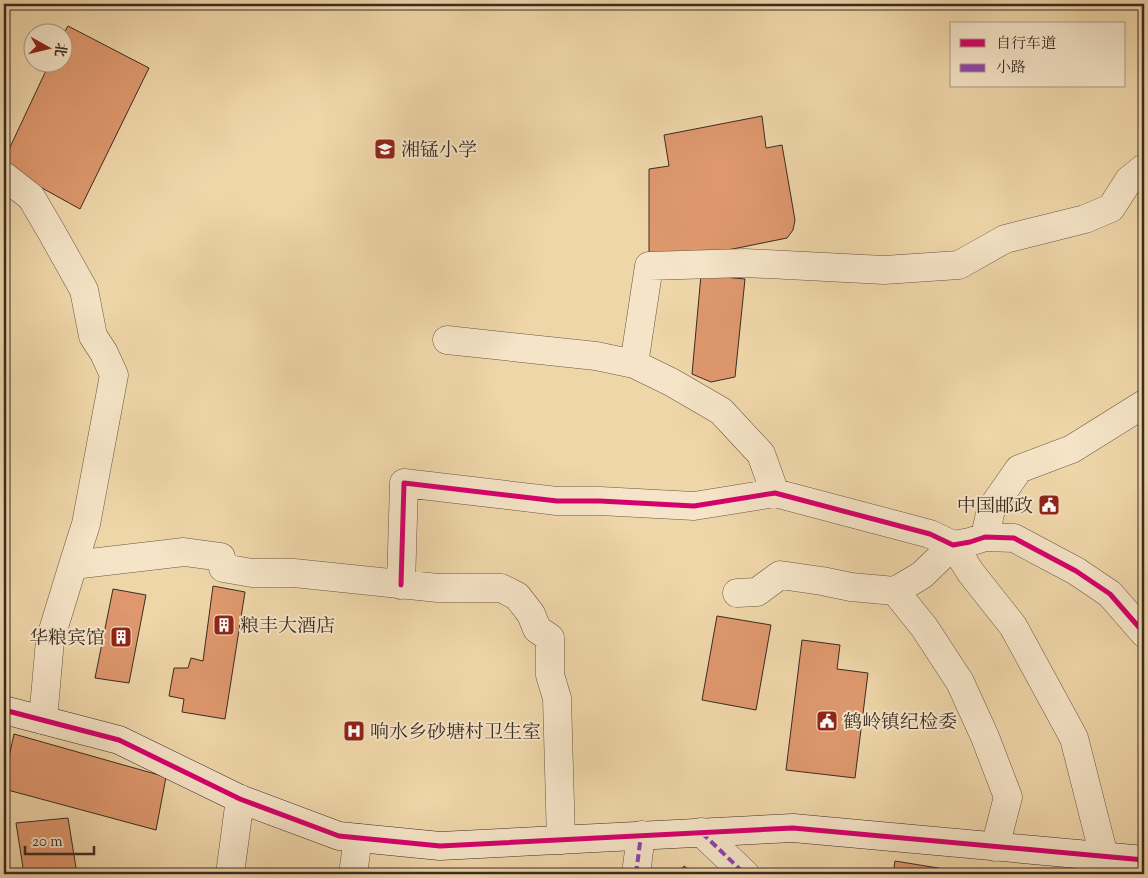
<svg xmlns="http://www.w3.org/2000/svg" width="1148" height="878" viewBox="0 0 1148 878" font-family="'Sorts Mill Goudy','Noto Serif SC',serif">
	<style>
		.building { fill: #df986e; stroke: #3a2b23 }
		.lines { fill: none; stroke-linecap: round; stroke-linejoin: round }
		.street-casing { stroke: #675644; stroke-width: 29 }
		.secondary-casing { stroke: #3a2b23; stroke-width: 29 }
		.street { stroke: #f5e4c7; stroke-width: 28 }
		.secondary { stroke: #f5e4c7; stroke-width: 28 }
		.quiet { stroke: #8e44ad; stroke-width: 4; stroke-dasharray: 8 4; stroke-linecap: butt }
		.cycleway-casing { stroke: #f5e4c7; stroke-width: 8 }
		.cycleway { stroke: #d6006c; stroke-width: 5 }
		.labels { text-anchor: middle; stroke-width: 4; stroke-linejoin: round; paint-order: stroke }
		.poi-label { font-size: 19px; fill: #3a2b23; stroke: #f5e4c7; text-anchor: start }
	</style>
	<rect width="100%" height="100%" fill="#efd6a9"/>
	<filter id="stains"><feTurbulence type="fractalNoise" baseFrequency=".004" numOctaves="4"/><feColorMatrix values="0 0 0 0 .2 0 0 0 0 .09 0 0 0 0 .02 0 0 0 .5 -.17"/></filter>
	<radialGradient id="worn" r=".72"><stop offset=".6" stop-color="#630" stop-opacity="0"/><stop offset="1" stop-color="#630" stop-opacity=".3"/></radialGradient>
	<!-- building -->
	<path class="building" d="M68,26L149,68L80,209L4,167V160L50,62H62V36Z
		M762,116L766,148L782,145L795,220L793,230L787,238L649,266V169L669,166L664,135Z
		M701,275L745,279L735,377L711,382L692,374Z
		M213,586L245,592L225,719L182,712L184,699L169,696L174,668H188L191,658L203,661Z
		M113,589L146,595L129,683L95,678Z
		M717,616L771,625L756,710L702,700Z
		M802,640L840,645L837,669L868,673L855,778L786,770Z
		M14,734L166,777L156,830L4,789V780Z
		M68,818L77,874H24L16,823Z
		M895,861L975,874H893Z
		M684,866L695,874H678Z"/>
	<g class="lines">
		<!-- street casing -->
		<g class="street-casing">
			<path id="street" d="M4,176L31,197L51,231L84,290L93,336L104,353L114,375L86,524L73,565
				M447,340L596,356L634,364L671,382L721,411L761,454L775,493
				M634,364L649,266L745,263L884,270L959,265L1005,239L1085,219L1111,208L1129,180L1144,168
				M985,537L991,509L1019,469L1072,449L1144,404
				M401,585L404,483L557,501H600L694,506L775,493L930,534L953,545L970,542L985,537L1014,538L1076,571L1110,594L1144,633
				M895,591L924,627L960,682L985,737L1008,797L995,847
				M737,593L757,592L780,575L822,581L851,587L895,591L922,575L953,545L971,573L1013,626L1074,738L1104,856L1102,874
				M43,720L50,640L73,565L184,552L221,557L223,568L252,573H294L438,588H501L517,596L531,614L537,629L550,638V675L557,698L561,840
				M701,832L745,874
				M230,874L240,799
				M353,874L358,838
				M636,874L641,835"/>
		</g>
		<!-- secondary casing -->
		<g class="secondary-casing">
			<path id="secondary" d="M4,710L119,740L240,799L339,836L440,846L793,828L1144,860"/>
		</g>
		<!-- street -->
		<use href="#street" class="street"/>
		<!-- secondary -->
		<use href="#secondary" class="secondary"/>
		<!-- quiet -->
		<path class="quiet" d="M702,833L745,874
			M636,874L641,835"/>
		<!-- cycleway casing -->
		<g class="cycleway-casing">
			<path id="cycleway" d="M401,585L404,483L557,501H600L694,506L775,493L930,534L953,545L970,542L985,537L1014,538L1076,571L1110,594L1144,633
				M4,710L119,740L240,799L339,836L440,846L793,828L1144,860"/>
		</g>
		<!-- cycleway -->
		<use href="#cycleway" class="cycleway"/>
	</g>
	<!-- icons -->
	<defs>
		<g id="school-square" transform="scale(1.125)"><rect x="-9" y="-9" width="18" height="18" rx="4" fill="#8f2418" stroke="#f5e4c7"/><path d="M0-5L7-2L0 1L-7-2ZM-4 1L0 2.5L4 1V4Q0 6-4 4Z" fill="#fff"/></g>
		<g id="civic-square" transform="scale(1.125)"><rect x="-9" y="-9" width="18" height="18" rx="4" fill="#8f2418" stroke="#f5e4c7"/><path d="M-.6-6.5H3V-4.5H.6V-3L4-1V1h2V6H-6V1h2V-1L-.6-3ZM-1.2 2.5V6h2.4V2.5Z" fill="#fff"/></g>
		<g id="building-square" transform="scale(1.125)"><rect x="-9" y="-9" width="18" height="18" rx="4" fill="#8f2418" stroke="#f5e4c7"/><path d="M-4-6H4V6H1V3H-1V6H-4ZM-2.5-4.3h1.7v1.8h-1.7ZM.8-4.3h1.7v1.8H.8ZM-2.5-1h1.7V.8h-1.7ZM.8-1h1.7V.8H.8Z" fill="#fff"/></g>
		<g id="hospital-square" transform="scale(1.125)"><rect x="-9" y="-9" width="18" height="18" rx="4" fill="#8f2418" stroke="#f5e4c7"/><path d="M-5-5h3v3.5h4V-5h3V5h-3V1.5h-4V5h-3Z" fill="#fff"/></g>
	</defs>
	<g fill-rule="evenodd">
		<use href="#school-square" x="385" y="149"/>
		<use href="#civic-square" x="1049" y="505"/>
		<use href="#building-square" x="224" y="625"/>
		<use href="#building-square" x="121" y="637"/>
		<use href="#civic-square" x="827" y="721"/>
		<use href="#hospital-square" x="354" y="731"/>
	</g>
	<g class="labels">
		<!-- poi labels -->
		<g class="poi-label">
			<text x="401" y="156">湘锰小学</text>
			<text x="1033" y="512" text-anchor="end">中国邮政</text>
			<text x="240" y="632">粮丰大酒店</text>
			<text x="105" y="644" text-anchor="end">华粮宾馆</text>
			<text x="843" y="728">鹤岭镇纪检委</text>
			<text x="370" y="738">响水乡砂塘村卫生室</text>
		</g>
	</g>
	<!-- margin -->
	<rect width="1148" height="878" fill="none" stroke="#efd6a9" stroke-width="20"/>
	<rect x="5" y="5" width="1138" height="868" fill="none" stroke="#3a2b23" stroke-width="2.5"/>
	<rect x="10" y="10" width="1128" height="858" fill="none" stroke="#3a2b23"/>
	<!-- legend -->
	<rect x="950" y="22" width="175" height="65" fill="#f5e4c7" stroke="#aa9a85"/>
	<rect x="960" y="39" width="25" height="8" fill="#d6006c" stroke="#aa9a85"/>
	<text x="996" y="48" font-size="15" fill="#3a2b23">自行车道</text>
	<rect x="960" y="64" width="25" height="8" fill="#8e44ad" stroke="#aa9a85"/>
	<text x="996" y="72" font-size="15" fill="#3a2b23">小路</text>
	<!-- north arrow -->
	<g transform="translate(48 48) rotate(98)"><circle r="24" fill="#f5e4c7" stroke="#aa9a85"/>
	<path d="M0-4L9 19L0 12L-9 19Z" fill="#8f2418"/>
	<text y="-8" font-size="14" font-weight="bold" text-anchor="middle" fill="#3a2b23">北</text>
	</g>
	<!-- scale -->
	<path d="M25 846v8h69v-8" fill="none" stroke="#3a2b23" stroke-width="2.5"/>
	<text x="32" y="846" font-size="15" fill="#3a2b23" stroke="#f5e4c7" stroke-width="4" paint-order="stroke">20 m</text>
	<rect width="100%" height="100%" filter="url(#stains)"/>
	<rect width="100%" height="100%" fill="url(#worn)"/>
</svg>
